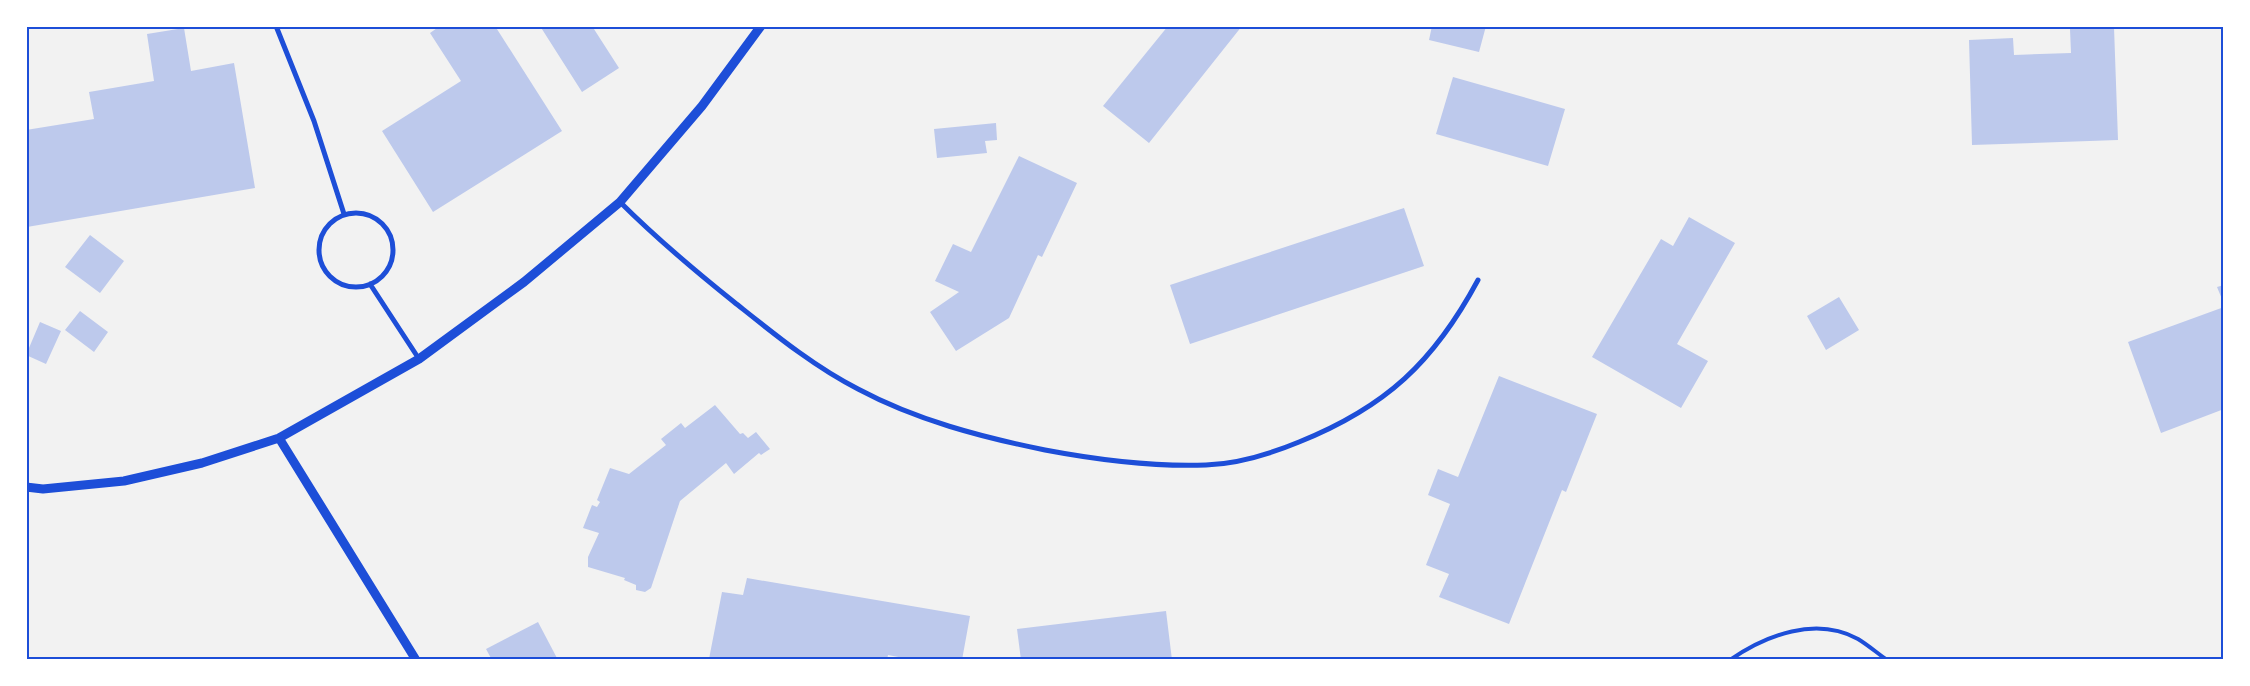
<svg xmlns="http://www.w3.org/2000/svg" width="2250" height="686" viewBox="0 0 2250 686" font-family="Mulish,sans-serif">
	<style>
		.building { fill: #bdc9ec }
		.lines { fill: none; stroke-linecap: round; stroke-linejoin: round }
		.service { stroke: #1d4ed8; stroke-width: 4 }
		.minor { stroke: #1d4ed8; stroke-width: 5 }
		.tertiary { stroke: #1d4ed8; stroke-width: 9 }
		.neatline { fill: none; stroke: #1d4ed8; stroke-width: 2 }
	</style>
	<rect width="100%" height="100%" fill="#f2f2f2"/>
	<!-- building -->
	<path class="building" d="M440,26H495L562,131L433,212L382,131L461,81L430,33Z
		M540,26H592L619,68L582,92Z
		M1168,26H1242L1149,143L1103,106Z
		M1432,26H1486L1479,52L1429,40Z
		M2114,27L2118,140L1972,145L1969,40L2013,38L2014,55L2071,53L2070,29Z
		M184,28L191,71L234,63L255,188L27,227L26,130L94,119L89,92L154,81L147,34Z
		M1453,77L1565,109L1548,166L1436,134Z
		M996,123L997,140L985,141L987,153L937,158L934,129Z
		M1019,156L1077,183L1042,257L1038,255L1009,318L956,351L930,312L959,292L935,281L953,244L971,252Z
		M1404,208L1424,266L1190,344L1170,285Z
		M1689,217L1735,243L1677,344L1708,361L1681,408L1592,357L1661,239L1673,246Z
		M90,235L124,261L100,293L65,267Z
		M2224,285V304L2217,287Z
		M1839,297L1859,330L1826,350L1807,316Z
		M2224,307V409L2161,433L2128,342Z
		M80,311L108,332L94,352L65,330Z
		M40,322L61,331L46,364L26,355Z
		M1499,376L1597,414L1566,492L1562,490L1509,624L1439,597L1449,574L1426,565L1450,504L1428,495L1438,469L1458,477Z
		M715,405L740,434L743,433L748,438L756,432L770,449L761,455L759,453L734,474L726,463L680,501L651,588L645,592L636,590V585L624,580L625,578L588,567V557L599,533L583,528L592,505L597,507L600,502L597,500L610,468L629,474L666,445L661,439L681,423L685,428Z
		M747,578L970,616L962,660H914L888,655L887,660L709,659L722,592L743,595Z
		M1166,611L1172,660H1021L1017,629Z
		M538,622L558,660H492L486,649Z"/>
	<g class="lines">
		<!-- service -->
		<path class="service" d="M1730,660C1766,635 1816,616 1858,639C1868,645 1877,653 1887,660"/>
		<!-- minor -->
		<path class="minor" d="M276,26L314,121L344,214
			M620,202C656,238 694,270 734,302C773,333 813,366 858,389C916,420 981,437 1045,450C1098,460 1152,467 1206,465C1237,464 1270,454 1299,442C1386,407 1434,362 1478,280
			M319 250a37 37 0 1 1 74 0a37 37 0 1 1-74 0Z
			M370,284L419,359"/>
		<!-- tertiary -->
		<path class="tertiary" d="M279,438L416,660
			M26,487L43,489L124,481L202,463L279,438L419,359L524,282L620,202L702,106L761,26"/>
	</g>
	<!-- border -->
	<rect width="2250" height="686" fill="none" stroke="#ffffff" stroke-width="55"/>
	<rect x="28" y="28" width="2194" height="630" class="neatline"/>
</svg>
